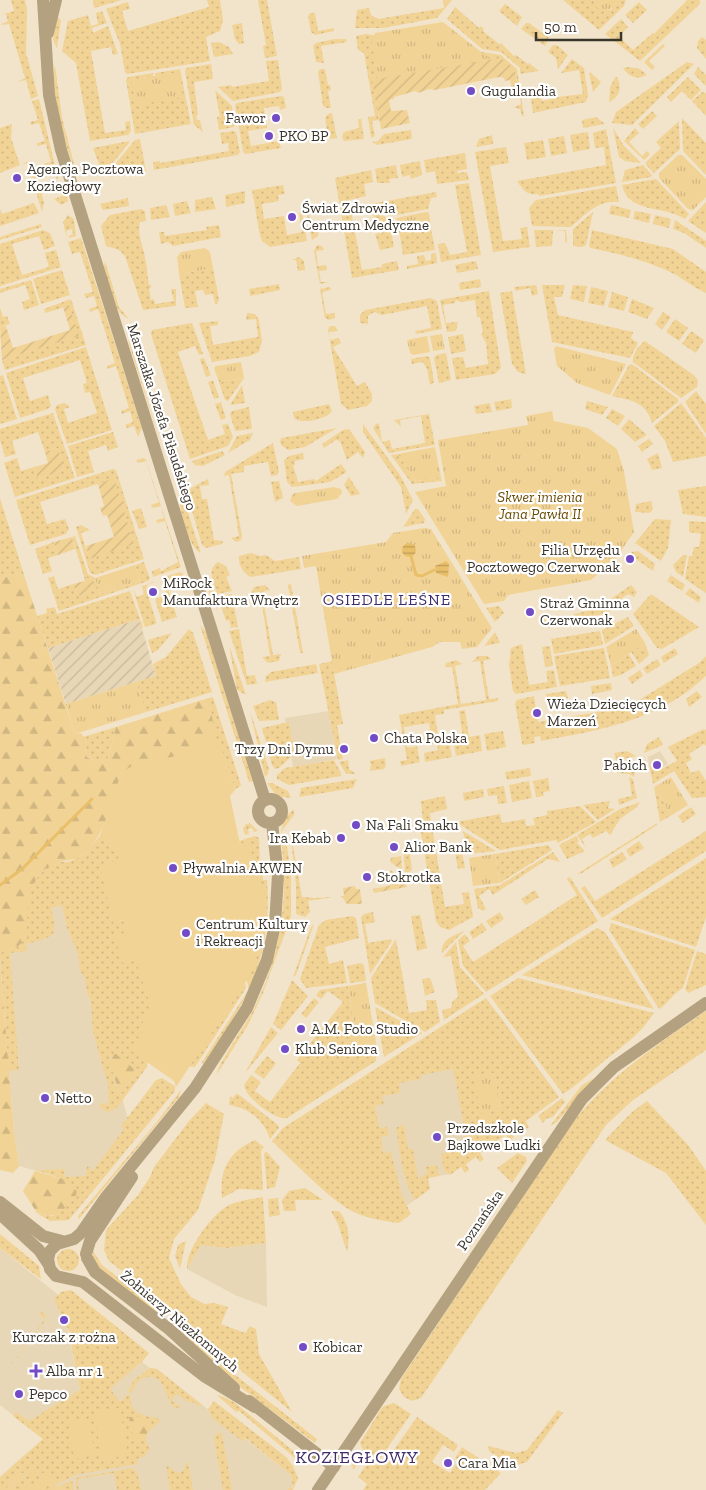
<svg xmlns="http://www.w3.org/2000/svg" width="706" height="1490" viewBox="0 0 706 1490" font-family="'Zilla Slab',serif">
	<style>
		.built { fill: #e8d7b6 }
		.industrial { fill: url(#industrial-furrows) }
		.grass { fill: url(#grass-dots); fill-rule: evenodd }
		.forest { fill: url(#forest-firs) }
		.park { fill: url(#park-tufts) }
		.garden { fill: url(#garden-furrows) }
		.pitch { fill: #f2d396 }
		.water { fill: url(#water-rules) }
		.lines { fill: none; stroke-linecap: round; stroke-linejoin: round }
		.stream { stroke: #e9bf69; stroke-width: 3 }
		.minor { stroke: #b3a17f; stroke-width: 12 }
		.poi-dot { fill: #734cc5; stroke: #fff; stroke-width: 2 }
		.labels { text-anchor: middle; stroke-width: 4.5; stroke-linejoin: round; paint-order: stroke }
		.poi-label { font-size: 15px; fill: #3a352b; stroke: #fff; text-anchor: start }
		.street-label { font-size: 15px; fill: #3a352b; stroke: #fff }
		.park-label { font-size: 15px; font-style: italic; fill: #694d07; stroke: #fff }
		.neighbourhood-label { font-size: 16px; letter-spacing: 1px; fill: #3e2c68; stroke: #fff }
		.quarter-label { font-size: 18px; letter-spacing: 1px; fill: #3e2c68; stroke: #fff }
	</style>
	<defs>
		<pattern id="industrial-furrows" width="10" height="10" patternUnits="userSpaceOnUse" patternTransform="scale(1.25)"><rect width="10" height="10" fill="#e8d7b6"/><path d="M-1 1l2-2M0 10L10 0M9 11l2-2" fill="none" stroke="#c8b99d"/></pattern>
		<pattern id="grass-dots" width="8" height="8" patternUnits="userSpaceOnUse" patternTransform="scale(1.25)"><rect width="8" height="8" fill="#f2d396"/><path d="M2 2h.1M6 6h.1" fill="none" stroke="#d0b681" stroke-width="1.8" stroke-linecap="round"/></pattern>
		<pattern id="forest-firs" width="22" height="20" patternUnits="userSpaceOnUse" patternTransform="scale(1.25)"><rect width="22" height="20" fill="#f2d396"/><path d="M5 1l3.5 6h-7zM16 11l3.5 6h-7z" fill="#d0b681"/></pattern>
		<pattern id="park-tufts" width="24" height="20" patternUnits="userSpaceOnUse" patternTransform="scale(1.25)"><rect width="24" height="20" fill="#f2d396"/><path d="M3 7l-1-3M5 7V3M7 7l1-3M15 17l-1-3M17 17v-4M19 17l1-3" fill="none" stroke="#d0b681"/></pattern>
		<pattern id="garden-furrows" width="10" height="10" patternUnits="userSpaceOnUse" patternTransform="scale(1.25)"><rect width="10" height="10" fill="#f2d396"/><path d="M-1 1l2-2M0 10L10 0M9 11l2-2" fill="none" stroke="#d0b681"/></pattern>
		<pattern id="water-rules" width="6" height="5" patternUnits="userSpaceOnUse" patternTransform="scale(1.25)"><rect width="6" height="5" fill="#e9bf69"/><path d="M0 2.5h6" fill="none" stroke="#be9c57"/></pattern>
	</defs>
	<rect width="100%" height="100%" fill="#f2e4ca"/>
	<!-- built -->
	<path class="built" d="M329,711L337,759L293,767L285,718Z
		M660,751L668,764L655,772L649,764L648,757Z
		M52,841L129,1123L84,1184L19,1166L14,1132L0,961V887Z
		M497,1012L558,1096L450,1174L428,1178L430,1189L394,1215L364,1100Z
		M266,1243L267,1307L235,1295L187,1269L201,1244L227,1248Z
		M0,1248L61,1297L80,1390L94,1402L142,1362L150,1368L157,1369L291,1475L293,1490H0V1477L43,1439L0,1405Z"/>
	<!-- industrial -->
	<path class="industrial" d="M139,619L156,676L66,704L48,648Z"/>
	<!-- grass -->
	<path class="grass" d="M11,0H25L27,9L26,53L38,96L31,99L26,80L17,82L25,78L9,24L0,25L8,21L6,14L0,15L14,11Z
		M93,0H122L94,8Z
		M207,0H220L223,20L220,31L206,37L210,61L127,74L125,72L120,44L106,9L128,2L130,9L122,11L128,31L209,7Z
		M258,0H267L277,56L265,58L263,46L266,45Z
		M443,0H452L437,18L383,28H355L357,10L369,8L371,15L378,19L444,8Z
		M563,0H595L600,9L611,10L619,0H626L624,6L599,30Z
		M687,0H700V4L640,61L605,34L621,19L628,27L619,36L633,50L653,33L654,34Z
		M639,2L647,10L633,23L625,15Z
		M505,4L522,17L517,26L499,11Z
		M455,7L479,28L481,26L484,29L483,31L499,44L501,43L514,56L516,55L528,64L529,63L539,71L520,74V68L501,52L482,49L447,19Z
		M102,11L107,23L92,28L93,33L108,26L118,54L113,55L111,47L91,51L105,133L126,130L125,122L130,121L131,131L128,135L90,141L76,63L62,51L68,21L88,15L91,26L98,24L96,13Z
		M310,13H315L318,31L334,28V31L315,35L311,32L308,16Z
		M57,17L61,20L57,48L53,40Z
		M242,23L244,43L239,44L235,39L232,25Z
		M526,23H529L549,38L545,46L521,29Z
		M366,34L501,55L517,69L524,116H522L520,109L514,107L521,104L515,69L373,80L379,120L372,121L375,136L371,138L368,117L375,116L364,53L358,50L356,36Z
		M702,37L706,40V59L697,48L698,41Z
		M335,39H346L347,42L321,46L324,63L316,62L313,46L316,43Z
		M219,42L229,47L233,54L214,57L211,43Z
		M663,44L665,46L649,61L655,67L652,70L644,62Z
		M553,45H557L568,55L558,69L556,58L548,52Z
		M572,59L584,68L588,95L586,102L533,113L531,99L535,92L540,91L542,101L557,98V97L583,94L579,70L561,73Z
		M278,60L282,89L280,92L233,101L218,87L231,85L232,87L269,81L266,61Z
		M687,62L694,64L632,125L612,123L616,112Z
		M211,64L213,79L194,82L198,115L196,116L197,120H200L203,132L194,125L185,71L186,68Z
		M55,65L62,118L77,175C67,152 48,89 55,65Z
		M629,67L640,69L647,75C637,80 629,77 623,68Z
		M698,67L706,75V86L694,74Z
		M180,69L191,124L135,134L126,80L128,77L153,73V77L131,80L179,72L155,76V73Z
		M320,69H325L328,85H330L331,90L328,91L331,108H327L323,106L318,72Z
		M590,72L601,82L593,92L589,73Z
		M616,76C623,86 620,97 609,102L610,87Z
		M688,77L701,90L691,100L682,91L671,102L667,97Z
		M215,90L232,106L235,125L234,127L219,130L217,117H220Z
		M702,92L706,93V116L692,101Z
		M281,96L284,97L286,108L280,110L279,106L264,108L267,128L248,131L251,146L279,141L281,148L245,154L243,151L235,105L237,103Z
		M39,99L58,178L57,180L52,164L44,167L43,164L51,162L46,144L37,146V143L45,141L39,123L31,125L30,122L38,120L32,101Z
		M652,111L657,116L643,129L638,124Z
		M332,113L337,138L332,139L328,137L325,118L328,114Z
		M596,117L605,124L583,128L582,120Z
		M682,118L706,143V175L683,151Z
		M358,119H361L364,139L344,141L342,137L344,132L359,128Z
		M679,121L680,149L654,173L646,165V162L661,148L656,142Z
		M12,124L11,138L20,165L0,173V128Z
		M613,128L624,146L641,163L625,161L619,157Z
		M635,128L639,133L629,142L642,156L647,151L650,154L644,160L624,141Z
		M606,129L616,183L539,196L538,194C526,195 523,190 517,181L606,165L604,147L595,148L593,133Z
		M411,130L412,139L377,145L372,142L378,141L384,134Z
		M234,131L236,132L240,152L238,155L154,170L153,162L160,161V163L229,151L228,143L222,144L220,133Z
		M588,132L590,149L573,152L570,135Z
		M492,135L493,144L476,147L479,139Z
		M564,136L567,153L551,156L548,139Z
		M140,139L146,171L108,177L107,174L135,140Z
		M543,140L546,157L527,160L524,143Z
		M129,141V143L103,175L93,148Z
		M506,147L509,163L490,166L503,241L522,239L520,228L527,227L530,247L493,252L475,152Z
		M465,153L467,169L457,171V173L467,172L469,180L437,184L435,171L426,173L424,160Z
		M31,161L38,182L35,183L27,164L23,163Z
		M420,161L422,175L411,179L410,175L402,177L400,165Z
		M396,165L398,178L389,179L390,183H377L375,169Z
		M643,165L652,175L651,177L622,182L625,170Z
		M371,170L373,182L364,184L366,196L349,200L362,270L382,267V264L397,261L399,270L352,278L335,178Z
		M656,179L689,214L685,219C664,205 628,214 622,185Z
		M469,183L481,255L441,262L438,244L445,243L450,255L467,252L455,185Z
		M283,185L285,194L278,195L279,201L262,204L264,219L284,216L287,235L302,232L299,213L302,212L307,241L270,247L262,241L260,236L252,190Z
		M64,186L68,201L61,205L54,199L62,196L60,188Z
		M616,186L619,202C598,199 585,215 571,227L532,226L529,208L536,200Z
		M40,188L44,203L42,212L36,192Z
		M245,191V203L226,207L225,195Z
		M436,192L437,197L431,198L428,209L391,216L376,208L371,209L370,204Z
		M212,197L216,209L195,212V200Z
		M128,198L129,206L103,210L100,204Z
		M187,201L191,213L175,216L173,204Z
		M706,202V233L688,221Z
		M34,203L39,213L0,226V209L2,214Z
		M166,205L170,217L151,220L150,208Z
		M611,205L631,210L629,218L609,214Z
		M141,209L145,211L146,221L140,222C137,234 143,246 145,257C147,266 147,275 149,285H151V288H149L151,300L154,299L155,304L174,301L171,289H176V306L143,310L125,256L119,250L106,246L101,226L110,215Z
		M308,210L311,223L319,222L318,236L312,240L306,211Z
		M635,211L651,214L649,223L633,219Z
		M376,212L389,219L390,227L376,229L373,213Z
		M593,212L586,245L582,247L573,246V229Z
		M68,215L74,219L76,236L69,238V236L73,234L72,229L66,231L67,239L63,222Z
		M655,215L671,219L669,228L653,224Z
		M675,220L706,241V248L684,233L673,229Z
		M41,224L42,227L0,240V237Z
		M219,225L221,237L173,246L168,242L161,244L159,232H164L165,236C180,234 191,232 207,230L206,227Z
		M431,228L435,250L403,255L400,235Z
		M43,230L50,233L55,246L44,250L39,236L12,244L22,275L49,267L45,253L56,250L61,267L0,286V244Z
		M534,230H566L567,242L565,243V231L553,230L552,246L536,247Z
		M592,230L673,249L706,272V293C696,289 686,281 676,275C649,261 620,254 590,248L589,245Z
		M391,231L394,247L380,250L375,234Z
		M81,238L142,428L138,437L134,426L127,428L125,425L133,422L130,411L122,414L121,411L129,408L116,366L108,369L107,366L115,363L98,309L90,312L89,309L97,306L94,296L86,298L84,294L93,292L80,252L72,254L68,242Z
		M317,245L322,246L324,250L316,251L318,266L326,265L327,270L319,271L321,282H329L320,284L314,251Z
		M436,253L437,263L407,269V266L418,264L417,256L424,255L426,261L431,260V254Z
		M299,257L304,261L305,270L298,271L296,260H292Z
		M105,261L119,307L128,318C112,313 109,282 104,267Z
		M476,261L478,269L457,273L455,265Z
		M213,268L219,300L217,304H215L213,294L205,295L203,290L195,291L198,307L185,308L179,274Z
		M62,270L70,295L41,304L33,279Z
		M480,279L481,287L460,290L459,283Z
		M31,280L39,305L24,310L22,302L30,299L25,285L0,293V289Z
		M279,284L280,290L250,296L249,289Z
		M536,285L538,294L532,296L530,288L515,291L514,287Z
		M542,285H565L562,297H554L558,315L633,332L631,338L638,343L630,358L552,342Z
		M573,285L587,286L584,302L570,299Z
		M330,287L331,290L322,292L326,314L335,313V318L329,320L325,318L320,289Z
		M591,287L608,291L604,306L588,303Z
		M489,291L501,368L495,374L456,380L452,358L463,357L466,368L488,364L486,343L481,334L483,333L480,317H477L475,300L461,302L456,300L455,303L443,305L446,323L458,322L456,331L447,332L440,300Z
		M512,291L526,374L518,372L512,364L500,293Z
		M612,292L628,297L624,311L608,307Z
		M431,298L437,301L442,329L416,334L415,331L431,328L427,306L382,315L374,312L368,316V324L360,323V315L365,310Z
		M71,299L86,345L5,370L2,360L78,336L69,306L45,313L44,309Z
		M632,299L654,308L647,319L628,312Z
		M0,308L3,317L7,316L10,324L0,327Z
		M663,312L671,317L662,330L655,324Z
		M247,313L255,314L259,320L262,341L259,352L250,356L212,362L199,323L218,321V325L210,326L213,345L258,337L256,319L246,320Z
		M675,319L688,328L679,341L666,332Z
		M192,323L203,354L199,355L195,346L178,352L208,440L225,434L222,425L228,424L233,437L228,446L190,459L151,334L152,330Z
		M330,326H335L338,331L329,332L330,340L339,338L341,343L333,347L357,386L365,382L372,394V401L367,406L348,410L341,404L328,330Z
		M133,331L130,343L165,458L129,344V336Z
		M691,331L704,340L696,353L682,344Z
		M463,334L466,351L451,354L448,337Z
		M645,341L695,376L698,381L697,387L681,398L633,362C632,354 639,345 645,341Z
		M86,347L112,430L67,444L55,409L57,405L65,403L70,407L64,409L68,423L97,413L90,392L85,393L83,384L87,383L80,360L23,378L30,401L48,395L51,406L48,409L20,418L6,373Z
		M446,353L451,380L439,383L434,358L436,355Z
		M427,356L430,358L434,382L430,385L427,369L423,362L412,364L411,359Z
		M204,358L211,375L206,377L200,359Z
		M632,364L678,399V402L652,423C646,402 631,400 612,396L629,365Z
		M3,375L17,419L0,424V376Z
		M244,378L228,401L225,400L219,382Z
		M213,380L219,397L214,399L208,382Z
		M242,385L245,403L230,405Z
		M696,391L706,404V434L685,402Z
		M511,399L512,408L496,411L494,402Z
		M587,401L608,407L602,415L585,409Z
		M221,402L226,418L221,420L215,404Z
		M490,403L492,412L476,414L474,406Z
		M681,403L706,438V456L673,462L665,441L654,426Z
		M329,404L332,411C328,419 301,425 294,418L293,412Z
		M249,407L252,429L235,431L230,414L232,411Z
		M612,409L625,416L618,426L606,418Z
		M53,413L75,478L15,497L4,463L17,458L21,471L34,467L38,479L64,470L58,448L45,452L38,432L12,441L16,454L5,457L0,440V429Z
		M429,414L435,445L389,453L373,428L376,424L387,421L379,423L382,442L390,440L392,449L425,443L421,416L400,420L401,427L394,420Z
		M629,419L647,435L635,442L621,429Z
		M363,424L400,475L413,500L406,514L401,487L363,432Z
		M337,428L305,447L288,450L281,445L280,440L282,438Z
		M349,429L365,452L363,458L358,452L347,460L340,441L336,440L324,448L322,444L343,430Z
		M113,432L118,447L108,451L106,445L88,451L94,472L77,477L68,446Z
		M253,433L250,440L228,453L237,436Z
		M649,439L653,444L642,452L638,446Z
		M273,443L279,472L277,475L271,476L268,462L244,466V472L231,474L242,536L241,540L236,542L231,538L239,536L229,475L224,476L225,472Z
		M222,451L225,455L203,466L195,465L192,461Z
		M303,453L304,459L295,461V465H293L298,482L314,479L316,481L341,464L347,472L330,482L292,487L287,482L284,460L289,456Z
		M658,453L662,468L652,470L647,459Z
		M398,454L416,481L441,477L442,481L412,484L391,455Z
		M144,458L146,460L181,567L153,577L152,571L160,568L161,571L178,562L165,521L157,523L156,520L164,518L161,506L152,508L151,505L159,502L146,461L138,463L136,460Z
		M113,469L116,470L144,559L95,575L90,573L76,527L81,525L90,530L81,533L89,558L134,544L114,479L40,502L47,524L65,519L69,529L66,534L30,545L16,500Z
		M349,477L360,494L351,496L344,485Z
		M208,479L209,485L200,486L202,499H207L214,540L223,541L222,544L206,548L202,545L187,494L191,488Z
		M279,481L283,498L275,502L271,482Z
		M706,486V517L683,514L678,490Z
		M181,491L201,553C189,549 175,502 181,491Z
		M0,498L25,578L18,573L0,579Z
		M651,501L653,509L650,513L635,512L636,504Z
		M141,508L147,527L139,529L132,511Z
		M415,509H418L425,519L424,523L403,527Z
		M655,519L671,520L668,548L661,561L635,543Z
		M689,521L706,522V593L685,579L689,556H692L694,547H699L701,534L689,532Z
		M75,536L88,574L95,578L100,594L140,581L135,565L144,562L150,579L148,581L59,611L48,578L54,576L58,589L73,584L78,596L94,590L91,580L84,576L72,537Z
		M54,542L58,555L48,558L52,571L43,574L35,549Z
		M638,551L655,564L653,571L630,555L632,552Z
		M251,553L260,556L266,555L275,561L299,557L301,569L251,577C243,574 238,564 239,556Z
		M683,555H687L683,577L676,572L673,565Z
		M218,562L226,566L230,575L226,577L232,591L217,594C214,583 206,570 218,562Z
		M180,572L183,574L184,581L176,583L175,580L167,583V586L164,587L161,578Z
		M671,575L685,585L682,591L667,581Z
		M206,576L208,577L218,612L202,577Z
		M157,581L147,585L146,589L156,621V624L145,627L133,589L137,597L144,594L142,586Z
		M291,584L303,653H300L288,585Z
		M265,585L270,590L262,592L273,655L281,654L279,661L268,663L262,657L270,656L260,592L251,593L254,587Z
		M631,585L637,592L634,597L628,594L622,598L620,605L605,614L568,620L575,619L574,614L596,609Z
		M168,588L177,617L162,622L155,599L161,597V594L166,593L165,589Z
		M690,588L701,597L699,603L685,594Z
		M130,591L143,627L141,630L139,619L48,648L37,616L47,613L46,609L55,607L57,614Z
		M232,594L238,627L228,628L231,627L229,620L226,621L218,596Z
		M651,594L699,627L662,649L657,648L633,614Z
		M499,606L504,613L495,622L486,608Z
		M563,616L564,621L555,623L554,627L549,628L542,620Z
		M628,617L634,626L605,644L602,630Z
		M200,625L206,632L253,781L249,782Z
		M189,629L193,633L212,692L146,712L136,682L156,676L153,664L166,657Z
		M239,629L247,676L255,675L257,684L247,685L229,631Z
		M600,631L603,645L554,654L551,639Z
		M495,632L500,643L484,646Z
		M172,633L158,650L152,653L148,640Z
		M645,643L649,655L639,664L631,652Z
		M522,644L529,685L548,682L546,671L554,670L557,687L516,694L513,691L509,665L511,648Z
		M229,645L246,695L237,690Z
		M550,646L553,666L545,667L542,647Z
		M604,648L610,678L560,686L554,656Z
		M675,648L678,654L664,663L661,657Z
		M629,654L636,666L621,675L613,677L611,666Z
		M478,656H487L491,659L483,661L489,699L498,698V701L444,710V714L435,715L439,742L449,741L452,757L425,762L424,753L438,750L437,743L432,744L429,723L404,727L407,748L417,746L420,762L401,766L400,761L407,760L399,715L458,704L452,667H445L446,663L456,660L462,664L455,666L461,704L486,700L480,661L472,662Z
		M706,656V676C660,720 601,730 541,741L540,736L534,737L535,743L523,745L522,743L515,703L517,700L534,696L538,722L628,707L699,663Z
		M657,659L661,665L647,674L643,668Z
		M332,661L343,724L337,725L343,759L338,760L319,664Z
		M316,664L318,673L265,682L266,676L271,672Z
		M640,670L643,676L632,684L628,678Z
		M611,683L612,690L592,694L591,686Z
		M566,691L568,698L548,701L546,694Z
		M697,691L702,697L689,707L686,699Z
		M213,697L241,785L235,790L225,758L117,851L119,860L115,922L125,920L154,1005L147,1067L116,1109L107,1112L101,1108L100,1104L109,1103L108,1085L93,1032L91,1002L87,992L85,978L80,971L78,954L67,928L62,905L51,908C59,939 54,936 26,944L27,951L10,953L19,1070L9,1071L0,953L17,947L27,914L30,893L36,879L48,866L59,862H68L83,855L92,845L100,836L121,774L211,710L202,700ZM109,1056L137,1071L120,1095L116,1086Z
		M270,700L276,702L279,720L259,721L253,706Z
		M465,710L469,737L480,735L482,751L456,756L453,740L463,738L459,711Z
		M250,711L269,769L268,774L265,777Z
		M289,722L294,754L279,768L275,769L272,765L262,728Z
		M116,727L107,761H95L87,756L85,749L87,741L83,737Z
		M704,729L706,730V746L704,744L689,754L692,759L686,763L691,773L699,770L706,781V797L692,798L674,771L653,784L649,764L655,772L677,761L668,747Z
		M503,731L506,747L487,751L484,734Z
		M659,737L663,745L644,753L647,744Z
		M627,751L636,756L616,761L614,753Z
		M385,758L386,765L384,769L370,771L371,764L369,761Z
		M334,760L341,773V776L289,785L277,779V775L285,768Z
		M348,760L349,769L356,774H346L339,762Z
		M635,761L636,770L634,777L629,774L617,773L616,766Z
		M530,768L531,776L507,780L505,772Z
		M629,777L633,779L637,798L619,805L618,799L632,796Z
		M548,778L550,791L543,792L544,796L536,797L533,781Z
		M357,779L353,788L299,797L301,788Z
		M529,781L532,798L512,802L509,785Z
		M267,783H272L288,791L291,798L277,796Z
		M504,786L507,803L498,804L497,795L488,796L487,789Z
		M654,787L672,815L660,822Z
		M483,789L484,797L464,801L463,793Z
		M445,796L447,809L430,813L431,822L423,823L421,801Z
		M610,801L608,808L615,809L598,820L583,805Z
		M640,802L637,807L620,819L610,835L606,831L593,838L590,834L582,839L586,848L577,835L620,809Z
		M580,806L596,822L558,843L556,840L500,850L456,822L500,814L502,823L525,819L526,826L535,825L533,818L547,815V811Z
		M691,807L696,814L683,823L678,816Z
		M294,809V815L281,832L284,818Z
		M250,823L258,831L254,832L252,828L248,829L249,834L245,835L243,829L246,824Z
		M657,823V825L582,873L577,874Z
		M432,826L445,907L464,904L462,893L469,892L473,917L449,930L440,927L436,921L420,828Z
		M290,829L302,897L315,898L334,897L308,901L310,912L305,917L296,914V886Z
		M463,831L496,851L468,854Z
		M706,831V851L602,918L581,888L585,886L595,901Z
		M255,836L259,838L260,867H262L263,880H267C273,958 246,1003 203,1064L202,1062L249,989L247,981L241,977L248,842L240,844L239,841Z
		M576,836L579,841L577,843L585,851L567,859L559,845Z
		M281,839L286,840L291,873V917L263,993L248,1025L217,1074C218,1063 245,1026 252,1012C281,958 289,900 281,839Z
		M639,841L644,848L630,857L626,850Z
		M548,845L552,850L500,883L495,854Z
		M409,847L412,870L408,873L405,872L403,848Z
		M461,847L465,868L458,869L454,848Z
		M553,852L560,862L548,859L493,895L489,889L479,896L486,909L483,911L478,908L474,889L500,885Z
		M622,852L627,859L613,868L609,860Z
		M706,858V917L696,947L610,919Z
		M570,877L598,921L486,992L463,966L458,940L465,934L470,941L463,946L473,962L577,895L567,879Z
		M535,890L539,897L526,905L521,899Z
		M373,912L375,922L365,924L368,943L391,939L392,941L370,974L361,917L364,914Z
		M500,912L504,919L491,928L486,921Z
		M420,915L427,948L417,951L411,916Z
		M352,916L356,918L359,938L325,947L329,964L343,960L347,983L306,988L300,979L319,925L326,920Z
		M482,923L487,930L473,939L469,932Z
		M611,923L695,950L683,988C671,995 669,1003 659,1009L609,930Z
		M314,924L296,975L293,977L311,927Z
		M597,928L605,932L654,1009L522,975Z
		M464,931L442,953C441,939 453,936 464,931Z
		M396,939L409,1013L427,1010L426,1000H436L440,1022L425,1032L375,1003L371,978Z
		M456,942L460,967L484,994L444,1020L442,1010L451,1008L452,1002L458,997L451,956L443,957Z
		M697,951L706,954V985L688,993L685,989Z
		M360,963L364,965L366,981L350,983L347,966Z
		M430,978L435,992L425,996L422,979Z
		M518,978L654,1013C639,1036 623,1045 603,1062C589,1073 578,1085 563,1094L490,996Z
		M292,980L308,996L281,1030L273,1024Z
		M245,983L246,988L195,1067L187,1066Z
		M348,986L359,1051L377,1048L376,1061L287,1118C276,1121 244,1096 244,1085L251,1075L261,1082L255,1091L270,1102L300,1063L297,1060L343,1002L328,991L321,999L316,995L320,990Z
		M314,998L319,1002L306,1018L301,1014Z
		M486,998L559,1097L526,1121L529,1127L525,1130L521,1124L510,1132L514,1137L510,1140L506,1135L495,1142L499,1148L495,1151L491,1146L480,1153L484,1159L480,1162L476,1157L466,1164L469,1170L465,1173L461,1167L450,1175L444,1171L441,1154L458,1150L461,1142L465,1141L463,1131H465L453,1069L421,1075V1079L399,1083L400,1093L382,1096L384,1104L375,1106L379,1128L387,1127L389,1135L381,1137L383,1153L391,1152L402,1196L411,1214L399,1223C383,1221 364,1218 350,1210C326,1196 293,1161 272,1141L283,1128ZM494,1073L500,1108L489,1110L474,1076Z
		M375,1007L422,1033L384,1057Z
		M706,1011V1050L633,1100L606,1125L421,1398L412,1401L404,1397L399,1389L401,1379L574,1121C612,1074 657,1045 706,1011Z
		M271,1027L278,1033L245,1073Z
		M267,1056L276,1063L264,1079L254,1072Z
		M162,1078L175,1086V1091L69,1220L50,1221L37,1213L54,1216L64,1179L36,1170L64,1169L65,1177L86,1176L87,1166L93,1171L124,1129L121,1126L156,1080Z
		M594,1078L557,1122L550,1126L582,1085Z
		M181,1090L179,1097L79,1219L78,1216L156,1123Z
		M236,1094H238L278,1125L279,1128L270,1139C264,1120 249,1108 229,1105L230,1096L233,1098Z
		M562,1098L565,1102L553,1117L546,1119L543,1123L538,1116Z
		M647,1101L689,1146L706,1171V1225L666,1173L605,1140L632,1112Z
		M206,1103L224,1114L215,1160L198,1210L174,1239L169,1258L181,1284L191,1297L204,1304L214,1303L228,1307L221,1324L245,1333L250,1326L256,1329L259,1354L292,1412L245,1374L180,1316L109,1261L104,1250L106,1230L138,1195L150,1177L154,1167L189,1121Z
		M404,1124L408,1149H413L418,1179L427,1173L426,1167L437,1165L439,1176L428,1178L430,1189L415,1200C402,1181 400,1150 396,1128Z
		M255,1140L264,1147L261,1151L263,1190L239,1189L222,1198C219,1170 229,1151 255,1140Z
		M266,1151L280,1167L275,1187L267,1189L264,1154Z
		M518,1153L526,1157L527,1161L512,1183L497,1168Z
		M305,1188L323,1200H295L296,1211H284L282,1200L289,1191Z
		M263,1197L266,1243L227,1248L201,1245L187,1269C186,1249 212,1214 229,1205C240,1200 252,1199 263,1197Z
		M278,1198L280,1215L269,1217L268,1199Z
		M331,1211H339C349,1223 350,1237 347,1252L338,1224Z
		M0,1234L39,1266L41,1279L0,1248Z
		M186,1241L180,1269L175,1256L178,1245Z
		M57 1260a11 11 0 1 1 22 0a11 11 0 1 1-22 0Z
		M93,1251L102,1265L161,1311L160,1316L99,1269L93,1257Z
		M71,1290L149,1353L142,1362L110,1389L120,1402L127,1395H130C130,1414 143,1416 158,1418L160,1422C150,1430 140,1436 150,1449L144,1457L138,1458L137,1464L75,1475L57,1484C42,1465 16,1467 6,1490H0V1477L43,1439L13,1416L16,1412L29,1421L80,1390L68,1328L61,1323V1314L54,1299L61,1292Z
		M41,1312L46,1315L45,1321L0,1379L45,1319L39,1314Z
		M168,1318L239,1378L317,1439L315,1443L231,1380L165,1322Z
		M150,1368L157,1369L202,1405L198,1406L191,1401L189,1403L177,1394L173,1397L172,1401L181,1407L175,1408C164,1400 166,1366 139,1380L131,1393L128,1392L134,1380Z
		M219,1395L234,1402L304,1460L301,1463L239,1411L236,1412L218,1396Z
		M214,1401L286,1457L293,1466L298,1478L293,1490H288L290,1487L293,1489L291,1475L245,1438L242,1441L212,1418L208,1409Z
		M394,1403L411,1414L379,1460L363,1450L360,1443L381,1409L384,1406Z
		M558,1410L563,1413L527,1462L513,1466L489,1451L488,1446L516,1453L527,1450Z
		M417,1417L458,1445L454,1452L443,1445L432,1462L450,1473L458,1460L455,1458L462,1447L501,1473L485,1490H363L367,1484L358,1477L368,1462L375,1465L384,1464Z
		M218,1432L222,1434L232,1490H223L214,1438Z
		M355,1452L362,1458L353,1470L352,1462Z
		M186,1462H188L193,1490H170L166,1466C172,1467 175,1477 184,1470Z
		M132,1468L137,1472L141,1490H117L114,1473L78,1479L79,1490H77L75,1478Z
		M33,1474L47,1479L56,1490H11L18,1480Z
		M72,1480L74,1490H61L59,1486Z"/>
	<!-- forest -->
	<path class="forest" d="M18,573L25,578L75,734L81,733L87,741L85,749L87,757L95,761H107L116,727L202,700L211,710L215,735L204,749L121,774C112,801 106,833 85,853C76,861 67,859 57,863C25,873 28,912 27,938L17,947L0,953V579Z
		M0,961L14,1132L19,1166L13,1173L0,1170Z
		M111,1054H116L137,1071L120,1095L110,1063Z
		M35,1171L64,1179L77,1189L76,1195L58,1216L37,1213L23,1191Z
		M129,1417H138L146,1421L149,1428L144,1441L133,1437Z"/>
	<!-- park -->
	<path class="park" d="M595,0H619L613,8L605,11L597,8Z
		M443,22L490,59L377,79L371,36L374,35L375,33Z
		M179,72L183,97L136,105L131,80Z
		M678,155H682L706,179V197L693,210L688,209L659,178V173Z
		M426,212L429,213L431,228L400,235L396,218Z
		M205,248L210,252L213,268L179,274L177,257L181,252Z
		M442,334L445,349L433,351L430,336Z
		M427,336L430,352L413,355L410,353L407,340Z
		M556,346L626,364L610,395L577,383L557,366L554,349Z
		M241,362L244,378L219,382L214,368L216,366Z
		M552,411L554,421L588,428L617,449L624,471L634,532L614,561L591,580L508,595L504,601L484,604L415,492L446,486L438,440L528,425L526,416Z
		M435,447L441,477L416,481L398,454Z
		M334,487L341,489L342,493L337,499L297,506L290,501L292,495L295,493Z
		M424,528L431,529L492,628L477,647L462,649L460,642H440L432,647L334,674L316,566L304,568L302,556L386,542L393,533Z
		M135,565L140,581L100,594L95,578Z
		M636,629L645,643L611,666L606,647Z
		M136,682L146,712L75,734L66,704Z
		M671,777L688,805L672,815L654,787Z
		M495,854L500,883L473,886L469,858Z
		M366,983L377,1048L359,1051L348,986Z
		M494,1073L500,1108L490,1110L492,1124L482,1126L474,1076Z"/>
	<!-- garden -->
	<path class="garden" d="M501,58L515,69L518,88L512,90L510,80L505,81L504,78L499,77L435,90L430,89L418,93L416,91C408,93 402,95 394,97V99L389,100L391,111L407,110L410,123L381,129L372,80Z
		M69,305L79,336L2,360L0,327L6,326L13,348L70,330L63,307Z
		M58,448L64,470L38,479L34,467L48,463L45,452Z
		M114,478L134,544L89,559L86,546L114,537L107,515L103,516L100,508L104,506L98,484Z
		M72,537L75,549L58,555L54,542Z
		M84,576L91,580L94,590L78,596L73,584L85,581Z
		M401,856L402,870L390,862L391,858Z
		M390,870L405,878L407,887L374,893L373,889L392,885Z
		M355,886L356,889H360L362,904H347L341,896H344L343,888Z"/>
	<!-- pitch -->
	<path class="pitch" d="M215,735L225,757L235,790L230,796L240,844L248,841L266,898L267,927L249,977L176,1087L174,1081L130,1050L142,1032L141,1025L147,1016L145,1010L151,1007L135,959L122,963L115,936L127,932L123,920L113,923L100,865L119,860L116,850L100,836L121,774L130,767L204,749Z
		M120,1408L128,1455L102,1460L94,1413Z
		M89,1419L95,1455L74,1459L68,1422Z
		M31,1470L49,1475L61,1490H56C45,1471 21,1469 11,1490H6L15,1477Z
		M42,1479L48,1490H21Z"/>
	<!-- water -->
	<path class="water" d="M402 550a7 7 0 1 1 14 0a7 7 0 1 1-14 0Z
		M446,561L449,564L448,577L436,573L435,566Z"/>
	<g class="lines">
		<!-- stream -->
		<path class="stream" d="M411,556L416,575L422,576L434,570
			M0,885L22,869L92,799"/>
		<!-- minor -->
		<path class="minor" d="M43,0L49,95L61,150L265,800
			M48,33L56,0
			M258 811a12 12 0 1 1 24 0a12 12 0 1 1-24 0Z
			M0,1202L43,1236L62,1241
			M0,1214L39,1250L49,1265
			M86,1254L90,1241L132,1177
			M87,1258L95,1272L169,1329L234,1388
			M249,1401L334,1467
			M255,1407L204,1376L83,1282L56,1276L50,1269L48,1259L50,1251L57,1244L74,1239L81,1233L106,1197L195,1088L247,1008L267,960L275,925L278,875L272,823
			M318,1490L582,1099L614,1067L706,1003"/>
	</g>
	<!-- markers -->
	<g class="poi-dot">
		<circle cx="471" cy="91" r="5"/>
		<circle cx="276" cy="118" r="5"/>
		<circle cx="269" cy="136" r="5"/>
		<circle cx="17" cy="178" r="5"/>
		<circle cx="292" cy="217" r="5"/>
		<circle cx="630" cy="559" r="5"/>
		<circle cx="153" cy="592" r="5"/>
		<circle cx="530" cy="612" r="5"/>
		<circle cx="537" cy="713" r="5"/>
		<circle cx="374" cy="738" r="5"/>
		<circle cx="344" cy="749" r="5"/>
		<circle cx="657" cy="765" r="5"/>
		<circle cx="356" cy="825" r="5"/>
		<circle cx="341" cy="838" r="5"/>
		<circle cx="394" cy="847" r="5"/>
		<circle cx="173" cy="868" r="5"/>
		<circle cx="367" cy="877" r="5"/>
		<circle cx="186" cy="933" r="5"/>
		<circle cx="301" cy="1029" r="5"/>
		<circle cx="285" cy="1049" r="5"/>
		<circle cx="45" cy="1098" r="5"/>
		<circle cx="437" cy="1137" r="5"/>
		<circle cx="64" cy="1320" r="5"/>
		<circle cx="303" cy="1347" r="5"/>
		<path d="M33.5 1363.5h5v5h5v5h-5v5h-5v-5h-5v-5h5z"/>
		<circle cx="19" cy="1394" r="5"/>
		<circle cx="448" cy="1463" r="5"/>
	</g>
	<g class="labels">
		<!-- poi labels -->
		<g class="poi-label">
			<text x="481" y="96">Gugulandia</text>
			<text x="266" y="123" text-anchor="end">Fawor</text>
			<text x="279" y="141">PKO BP</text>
			<text x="27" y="174">Agencja Pocztowa<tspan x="27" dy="17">Koziegłowy</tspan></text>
			<text x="302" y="213">Świat Zdrowia<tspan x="302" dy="17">Centrum Medyczne</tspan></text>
			<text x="620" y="555" text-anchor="end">Filia Urzędu<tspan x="620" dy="17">Pocztowego Czerwonak</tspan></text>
			<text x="163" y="588">MiRock<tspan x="163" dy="17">Manufaktura Wnętrz</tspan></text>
			<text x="540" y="608">Straż Gminna<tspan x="540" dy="17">Czerwonak</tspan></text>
			<text x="547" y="709">Wieża Dziecięcych<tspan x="547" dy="17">Marzeń</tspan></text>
			<text x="384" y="743">Chata Polska</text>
			<text x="334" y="754" text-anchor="end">Trzy Dni Dymu</text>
			<text x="647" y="770" text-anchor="end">Pabich</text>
			<text x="366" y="830">Na Fali Smaku</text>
			<text x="331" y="843" text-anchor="end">Ira Kebab</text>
			<text x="404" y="852">Alior Bank</text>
			<text x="183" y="873">Pływalnia AKWEN</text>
			<text x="377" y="882">Stokrotka</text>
			<text x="196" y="929">Centrum Kultury<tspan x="196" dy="17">i Rekreacji</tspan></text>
			<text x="311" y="1034">A.M. Foto Studio</text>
			<text x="295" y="1054">Klub Seniora</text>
			<text x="55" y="1103">Netto</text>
			<text x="447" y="1133">Przedszkole<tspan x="447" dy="17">Bajkowe Ludki</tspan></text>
			<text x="64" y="1342" text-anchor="middle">Kurczak z rożna</text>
			<text x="313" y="1352">Kobicar</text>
			<text x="46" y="1376">Alba nr 1</text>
			<text x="29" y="1399">Pepco</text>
			<text x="458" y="1468">Cara Mia</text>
		</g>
		<!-- street labels -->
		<g class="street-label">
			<text transform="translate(162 417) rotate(72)" y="5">Marszałka Józefa Piłsudskiego</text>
			<text transform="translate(480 1220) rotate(-56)" y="5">Poznańska</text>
			<text transform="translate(180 1321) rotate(40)" y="5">Żołnierzy Niezłomnych</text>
		</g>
		<!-- park labels -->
		<g class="park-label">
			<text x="540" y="502">Skwer imienia<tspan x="540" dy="17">Jana Pawła II</tspan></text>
		</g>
		<!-- neighbourhood labels -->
		<g class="neighbourhood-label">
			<text x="387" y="605">OSIEDLE LEŚNE</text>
		</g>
		<!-- quarter labels -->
		<g class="quarter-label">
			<text x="357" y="1463">KOZIEGŁOWY</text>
		</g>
	</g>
	<!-- scale -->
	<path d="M536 32v8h85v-8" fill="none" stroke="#3a352b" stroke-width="2.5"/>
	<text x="544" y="32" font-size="15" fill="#3a352b" stroke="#ffffff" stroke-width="4" paint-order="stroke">50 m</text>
</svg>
